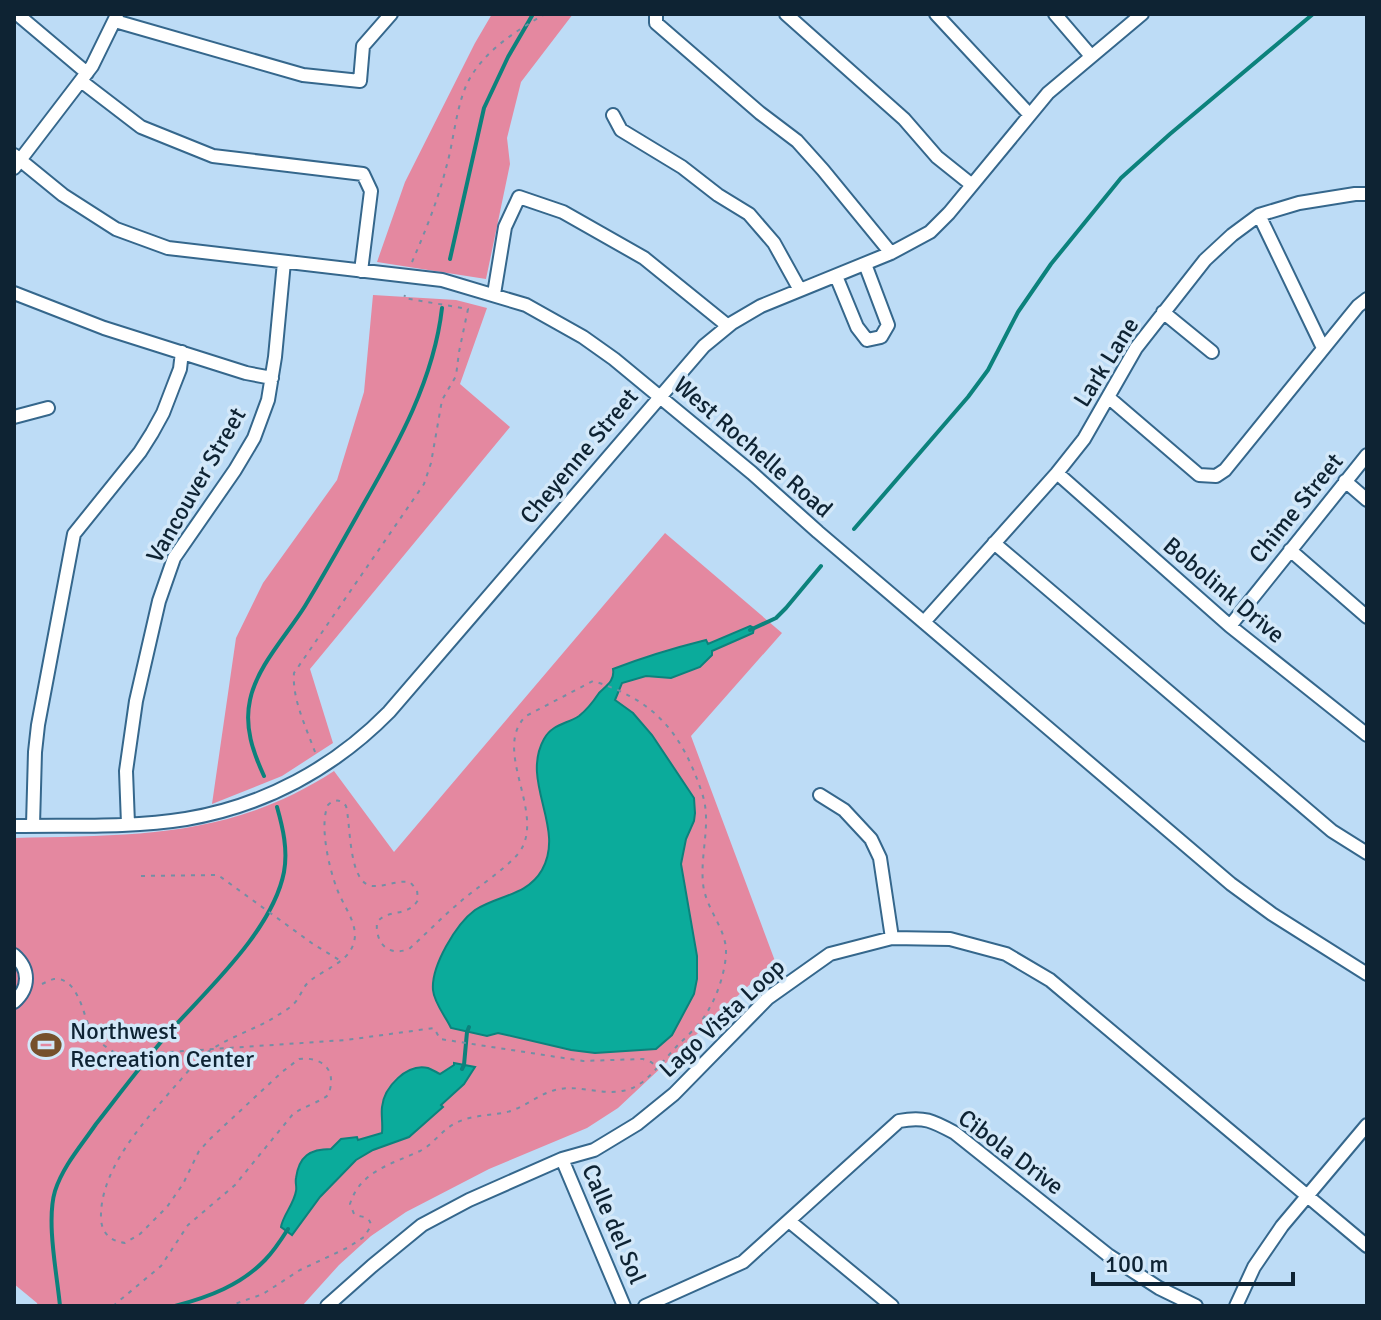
<svg xmlns="http://www.w3.org/2000/svg" width="1381" height="1320" viewBox="0 0 1381 1320" font-family="Signika,sans-serif">
	<style>
		.green { fill: #e488a0 }
		.water { fill: #0bab9b; stroke: #0c827c; stroke-width: 2 }
		.lines { fill: none; stroke-linecap: round; stroke-linejoin: round }
		.stream { stroke: #0c827c; stroke-width: 4 }
		.minor-casing { stroke: #35678c; stroke-width: 16 }
		.path { stroke: #748ea4; stroke-width: 2; stroke-dasharray: 4 6; stroke-linecap: butt }
		.minor { stroke: #fff; stroke-width: 12 }
		.labels { text-anchor: middle; stroke-width: 7; stroke-linejoin: round; paint-order: stroke }
		.street-label { font-size: 24px; fill: #0e2333; stroke: #d3e8f9 }
		.poi-label { font-size: 24px; fill: #0e2333; stroke: #d3e8f9; text-anchor: start }
	</style>
	<rect width="100%" height="100%" fill="#bddcf6"/>
	<!-- green -->
	<path class="green" d="M492,14H573L521,82L507,138L510,164L486,279L377,262L405,182L475,43Z
		M373,295L456,300L487,308L460,384L510,427L310,669L333,743L282,776L212,804L236,638L263,583L337,480L364,392Z
		M665,533L782,633L691,736L775,961L618,1108L587,1128L489,1169L406,1212L371,1236L339,1265L302,1306H38L37,1303L14,1284V838C133,835 230,839 334,771L394,852Z"/>
	<!-- water -->
	<path class="water" d="M750,626L754,628L753,633L712,651V655L700,667L671,678L646,676L622,683L615,700L633,713L652,735L694,798L695,813L694,821L686,839L681,864L697,956V979L694,994L672,1035L656,1049L595,1053L571,1050L498,1033L487,1036L451,1028C446,1017 434,1003 433,990C431,966 456,924 475,910C498,895 527,896 542,870C566,828 520,782 544,739C552,724 567,724 579,716C588,709 593,702 599,693C606,686 615,681 613,669C644,657 674,648 706,640L708,644Z
		M454,1063L475,1067L464,1084L441,1105L443,1107L409,1137L373,1150L356,1160L320,1197L292,1235L281,1227C283,1215 294,1204 296,1191C297,1187 295,1183 296,1178C299,1156 310,1149 331,1149L341,1139L357,1137L358,1140L382,1133C383,1123 381,1115 382,1107C384,1087 407,1063 428,1068C433,1070 436,1072 440,1074L454,1065Z"/>
	<g class="lines">
		<!-- stream -->
		<path class="stream" d="M450,259L484,108L508,57L533,14
			M854,529L968,397L988,370L1018,312L1051,264L1121,178L1170,134L1313,14
			M750,630L776,618L786,608L821,566
			M264,776C253,752 244,727 250,700C257,666 287,635 305,606C325,573 344,539 363,505C398,444 434,379 442,308
			M462,1069L464,1065L467,1032L469,1027
			M60,1306C57,1274 46,1221 55,1191C63,1166 81,1146 96,1124C121,1092 145,1060 172,1029C210,987 273,929 284,872C288,850 283,828 277,807
			M175,1306C209,1297 241,1285 265,1260C274,1251 281,1240 288,1229"/>
		<!-- minor casing -->
		<g class="minor-casing">
			<path id="minor" d="M17,14L87,73
				M656,14V23L760,113L797,141L823,170L891,253
				M786,14L904,119L937,157L972,185
				M936,14L1029,114
				M1055,14L1091,56
				M115,21L303,75L360,81L363,46L391,14
				M81,81L141,127L213,156L363,174L371,191L361,271
				M613,115L621,130L682,167L718,195L749,214L774,243L800,290
				M14,155L63,195L116,229L168,248L442,280L526,305L583,337L614,359L752,473L818,532L1231,884L1272,914L1367,974
				M14,168L92,66L117,15
				M1259,215L1323,348
				M836,276L857,327L867,340L881,337L888,325L865,264
				M14,293L104,328L246,373L272,378
				M494,294L505,227L519,197L563,212L644,258L728,326
				M1163,312L1212,352
				M1108,397L1199,475L1216,476L1225,470L1349,317L1358,306L1367,299
				M14,417L48,408
				M1057,473L1230,626L1367,735
				M1345,481L1367,500
				M994,543L1332,831L1367,853
				M1290,550L1367,617
				M924,622L1057,473L1084,439L1136,348L1205,260L1232,235L1259,215L1299,203L1355,194H1367
				M1230,626L1367,455
				M820,795L844,810L871,839L880,858L892,938
				M128,824L126,771L136,701L159,601L174,558L235,470L254,438L268,400L275,357L284,262
				M33,825L35,752L38,725L74,534L140,452L152,433L163,413L173,387L180,369L182,352
				M14,826C71,825 130,828 186,819C264,806 334,768 389,712L704,346L732,323L761,306L891,253L930,232L949,213L1048,93L1142,14
				M14,955C30,969 30,988 14,1002
				M562,1159L624,1306
				M789,1221L892,1306
				M327,1306L372,1266L422,1225L469,1200L562,1159L594,1150L637,1124L674,1094L768,998L830,954L892,938L950,939L1006,954L1050,980L1367,1246
				M645,1306L743,1262L899,1121C924,1116 933,1121 955,1133L1108,1255L1159,1288L1196,1306
				M1236,1306L1254,1267L1282,1226L1367,1125"/>
		</g>
		<!-- path -->
		<path class="path" d="M412,262C425,232 438,200 446,168C454,142 456,102 470,78C487,49 516,31 545,14
			M315,752C306,727 292,699 294,673L424,484L431,463L442,400L456,376L459,352L468,309L404,298L405,295
			M141,876L218,875L313,944L341,961
			M42,984C46,982 50,980 54,979C78,977 83,1014 90,1029C95,1041 108,1048 118,1055
			M80,1058L346,1040L434,1028L440,1039L583,1061L643,1059L651,1062L657,1067
			M113,1306L161,1266L188,1225L235,1185L293,1114C301,1108 324,1100 328,1095C330,1091 331,1086 331,1082C332,1063 314,1057 299,1059L282,1072L211,1138L199,1151L183,1184L167,1207L140,1234L125,1243C111,1241 102,1234 101,1219C99,1161 160,1106 194,1064C217,1039 251,1033 278,1015C285,1011 293,1006 297,1000C302,993 303,986 311,980C328,967 355,960 355,934C354,918 342,903 337,889C329,868 319,825 328,805C334,799 341,799 346,806C351,825 348,883 372,886C385,887 397,880 410,882L417,890L418,900C407,918 389,908 377,922C375,943 388,957 409,949C426,934 442,917 459,903C475,888 515,864 523,846C541,807 493,748 526,716L593,681C655,700 682,733 702,793C712,822 700,853 703,883C705,908 726,928 726,951C726,969 718,994 709,1009C702,1023 688,1035 677,1046C666,1058 656,1070 644,1081C637,1086 630,1090 622,1091C600,1095 577,1084 555,1090C540,1094 527,1105 511,1111C494,1116 475,1114 458,1122C443,1128 434,1144 420,1151C392,1164 360,1171 350,1204L354,1214C361,1218 370,1215 371,1226L364,1237L347,1248L300,1270L263,1294L229,1306"/>
		<!-- minor -->
		<use href="#minor" class="minor"/>
	</g>
	<!-- icons -->
	<defs>
		<g id="stadium-bare" transform="scale(2.4)"><path d="M0-5a6.5 5 0 1 0 0 10a6.5 5 0 1 0 0-10ZM-3.5-1.8h7v3.6h-7Z" fill="#76502c" stroke="#d3e8f9" stroke-width="2.5" paint-order="stroke"/></g>
	</defs>
	<g fill-rule="evenodd">
		<use href="#stadium-bare" x="46" y="1045"/>
	</g>
	<g class="labels">
		<!-- street labels -->
		<g class="street-label">
			<text transform="translate(1106 362) rotate(-58)" y="8">Lark Lane</text>
			<text transform="translate(753 447) rotate(41)" y="8">West Rochelle Road</text>
			<text transform="translate(579 456) rotate(-50)" y="8">Cheyenne Street</text>
			<text transform="translate(196 485) rotate(-60)" y="8">Vancouver Street</text>
			<text transform="translate(1296 508) rotate(-51)" y="8">Chime Street</text>
			<text transform="translate(1224 590) rotate(40)" y="8">Bobolink Drive</text>
			<text transform="translate(722 1018) rotate(-43)" y="8">Lago Vista Loop</text>
			<text transform="translate(1011 1152) rotate(37)" y="8">Cibola Drive</text>
			<text transform="translate(614 1224) rotate(67)" y="8">Calle del Sol</text>
		</g>
		<!-- poi labels -->
		<g class="poi-label">
			<text x="70" y="1039">Northwest<tspan x="70" dy="28">Recreation Center</tspan></text>
		</g>
	</g>
	<!-- border -->
	<rect width="1381" height="1320" fill="none" stroke="#0e2333" stroke-width="32"/>
	<!-- scale -->
	<path d="M1093 1272v12h200v-12" fill="none" stroke="#0e2333" stroke-width="4"/>
	<text x="1105" y="1272" font-size="24" fill="#0e2333" stroke="#d3e8f9" stroke-width="6" paint-order="stroke">100 m</text>
</svg>
